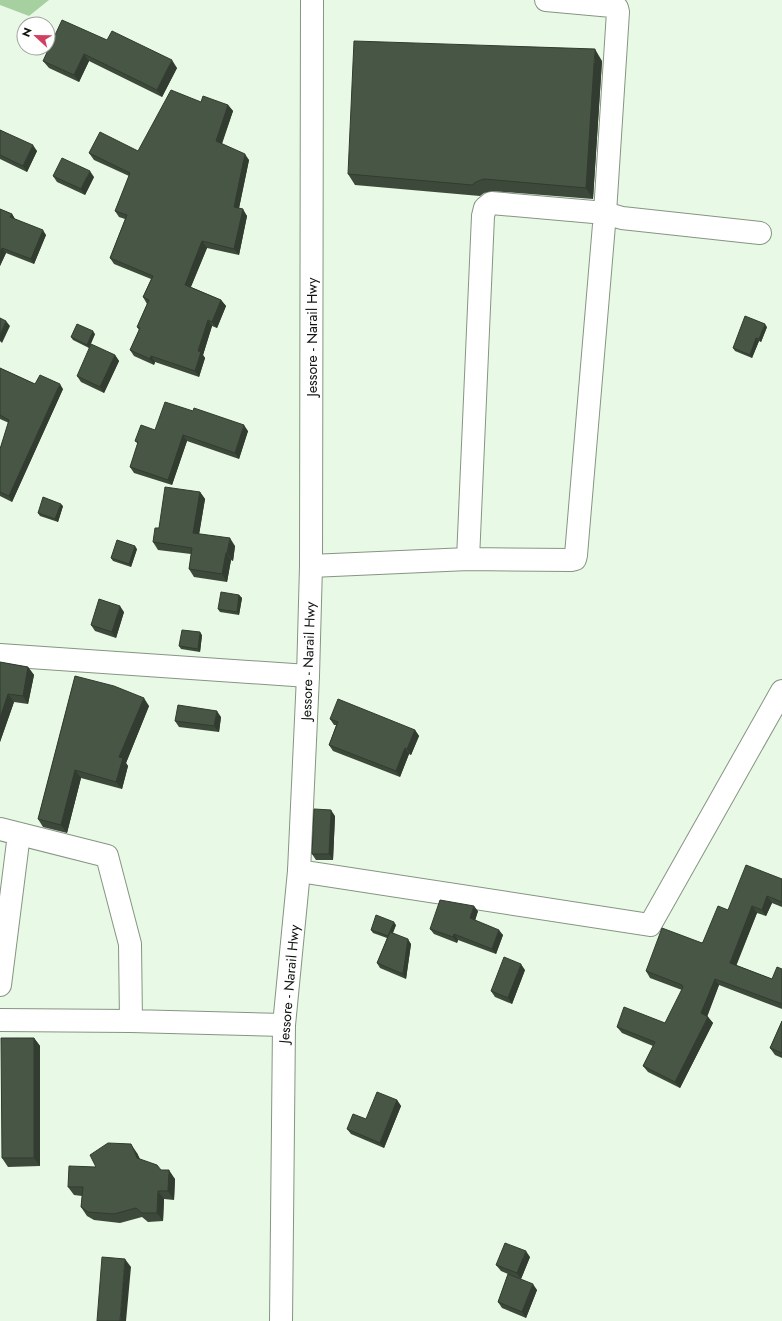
<svg xmlns="http://www.w3.org/2000/svg" width="782" height="1321" viewBox="0 0 782 1321" font-family="Jost,sans-serif">
	<style>
		.water { fill: #a7d0a1 }
		.lines { fill: none; stroke-linecap: round; stroke-linejoin: round }
		.minor-casing { stroke: #869583; stroke-width: 24 }
		.highway-casing { stroke: #869583; stroke-width: 24 }
		.minor { stroke: #fff; stroke-width: 22 }
		.highway { stroke: #fff; stroke-width: 22 }
		.wall { fill: #3d4a3b }
		.shaded-wall { fill: #323c30 }
		.building { fill: #475645; stroke: #323c30 }
		.labels { text-anchor: middle; stroke-width: 4; stroke-linejoin: round; paint-order: stroke }
		.street-label { font-size: 14px; fill: #10150f; stroke: #fff }
	</style>
	<rect width="100%" height="100%" fill="#e8f9e5"/>
	<!-- water -->
	<path class="water" d="M0,0H49L29,16L0,5Z"/>
	<g class="lines">
		<!-- minor casing -->
		<g class="minor-casing">
			<path id="minor" d="M468,559L571,560L575,559L576,555L605,213L618,12L617,8L612,6L546,0
				M311,566L468,559L483,216L485,208L491,203L605,213L622,218L760,233
				M0,655L308,676
				M0,829L107,856L130,944L131,1021
				M299,871L650,925L782,691
				M0,985L19,834
				M0,1020L131,1021L284,1025"/>
		</g>
		<!-- highway casing -->
		<g class="highway-casing">
			<path id="highway" d="M281,1321L284,1025L299,871L308,676L311,566L312,0"/>
		</g>
		<!-- minor -->
		<use href="#minor" class="minor"/>
		<!-- highway -->
		<use href="#highway" class="highway"/>
	</g>
	<!-- wall -->
	<path class="wall" d="M107,40L177,68L162,97L89,61L79,82L49,68L43,61Z
		M602,61L593,199L492,191L484,193L480,196L355,185L348,174Z
		M201,102L228,105L233,111L222,144L249,160L239,208L247,216L239,255L207,248L191,287L221,300L226,306L217,328L212,326L203,355L205,358L199,377L155,362L154,365L134,356L130,350L139,330L137,327L147,304L143,297L151,279L114,264L110,258L125,219L119,217L115,211L129,176L94,160L89,153L138,151Z
		M0,130L37,151L27,172L0,159Z
		M53,176L94,177L85,195L57,182Z
		M0,209L12,214L15,219L46,235L34,264L6,253L0,266Z
		M767,327L761,342L759,341L752,358L735,351L733,348Z
		M95,334L89,348L73,340L71,337Z
		M115,355L119,361L104,393L81,382L77,376Z
		M0,368L35,384L63,389L12,502L0,496V449L9,423L0,419Z
		M155,430L248,431L239,459L187,441L172,485L134,473L130,467L138,444L135,441Z
		M200,492L205,499L199,534L235,546L233,561L231,560L227,582L194,577L189,569L191,554L158,550L153,542L159,528Z
		M63,506L58,522L40,516L38,513Z
		M137,549L131,567L113,561L111,558Z
		M239,595L242,598L239,615L220,612L218,609Z
		M124,612L116,638L95,631L91,625Z
		M202,635L200,652L181,649L179,646Z
		M0,662L28,667L34,675L28,704L14,702L0,742Z
		M75,676L149,706L126,763L128,766L122,789L81,778L67,833L43,827L38,819Z
		M221,717L219,732L179,727L175,721Z
		M330,719L415,730L419,736L411,755L409,754L400,777L333,751L329,745L336,725H334Z
		M335,816L333,860H316L312,854Z
		M782,879V907L772,903L766,916L757,913L736,965L772,979L782,969V1009L719,985L707,1016L708,1017L713,1023L680,1088L648,1072L643,1066L653,1046L622,1033L617,1027L665,1023L682,990L650,978L646,971L703,942L728,910Z
		M478,911L475,920L503,935L496,954L458,940L457,943L434,934L430,929Z
		M396,925L393,933L411,944L406,979L380,968L377,963L387,938L373,933L371,930Z
		M525,970L512,1004L495,997L491,991Z
		M782,1021V1058L775,1055L770,1048Z
		M34,1038L40,1046V1166L8,1167L2,1158Z
		M397,1100L401,1106L384,1148L351,1134L347,1129L366,1119Z
		M137,1153L140,1159L161,1170L175,1179L174,1200L164,1199L163,1221L148,1222L142,1217L120,1223L94,1220L87,1216L81,1207L82,1196L74,1195L68,1187L96,1167Z
		M530,1257L521,1279L537,1290L526,1318L502,1308L498,1302L508,1274L501,1271L496,1265Z"/>
	<!-- shaded-wall -->
	<path class="shaded-wall" d="M595,49L602,61L593,199L586,188Z
		M84,54L89,61L79,82L74,75Z
		M172,60L177,68L162,97L157,90Z
		M228,105L233,111L220,148L216,141Z
		M33,145L37,151L27,172L23,166Z
		M245,154L249,160L238,213L234,207Z
		M90,171L94,177L85,195L81,189Z
		M243,209L247,216L239,255L234,249Z
		M12,214L15,219L10,217Z
		M43,230L46,235L34,264L31,259Z
		M202,241L207,248L189,291L185,285Z
		M2,248L6,253L0,266V253Z
		M221,300L226,306L217,328L212,322Z
		M208,320L212,326L203,355L205,358L199,377L195,371L198,351Z
		M6,321L10,326L2,343L0,341V335Z
		M765,324L767,327L761,342L759,339Z
		M93,331L95,334L89,348L87,345Z
		M756,338L759,341L752,358L750,355Z
		M115,355L119,361L104,393L100,387Z
		M151,356L155,362L154,365L150,359Z
		M60,384L63,389L12,502L9,496Z
		M244,425L248,431L239,459L235,453Z
		M183,435L187,441L172,485L168,480Z
		M200,492L205,499L198,541L193,533Z
		M61,504L63,506L58,522L55,519Z
		M230,538L235,546L233,561L227,553Z
		M135,546L137,549L131,567L129,564Z
		M226,553L231,560L227,582L222,574Z
		M239,595L242,598L239,615L237,612Z
		M120,606L124,612L116,638L112,632Z
		M200,632L202,635L200,652L198,649Z
		M28,667L34,675L28,704L23,696Z
		M8,694L14,702L0,742V718Z
		M144,698L149,706L126,763L128,766L122,789L116,782L119,757Z
		M217,711L221,717L219,732L214,726Z
		M415,730L419,736L411,755L407,749Z
		M405,748L409,754L400,777L396,771Z
		M75,770L81,778L67,833L61,825Z
		M331,810L335,816L333,860L329,854Z
		M767,896L772,903L766,916L762,910Z
		M474,906L478,911L474,924L470,918Z
		M752,906L757,913L735,969L730,963Z
		M394,922L396,925L390,939L388,936Z
		M499,930L503,935L496,954L492,949Z
		M454,934L458,940L457,943L453,937Z
		M408,939L411,944L406,979L403,974Z
		M521,964L525,970L512,1004L508,998Z
		M715,979L719,985L706,1020L701,1013Z
		M708,1017L713,1023L680,1088L675,1082Z
		M34,1038L40,1046V1166L34,1158Z
		M397,1100L401,1106L384,1148L380,1143Z
		M131,1144L137,1153L143,1166L137,1158Z
		M169,1170L175,1179L174,1200L168,1191Z
		M158,1191L164,1199L163,1221L157,1213Z
		M526,1251L530,1257L521,1279L517,1273Z
		M125,1259L131,1267L126,1321H120Z
		M533,1284L537,1290L526,1318L522,1312Z"/>
	<!-- building -->
	<path class="building" d="M62,20L107,40L112,31L172,60L157,90L84,54L74,75L43,61Z
		M354,41L595,49L586,188L484,179L476,182L472,185L348,174Z
		M171,90L201,102L203,96L228,105L216,141L245,154L234,207L243,209L234,249L202,241L185,285L221,300L212,322L208,320L198,351L201,352L195,371L151,356L150,359L130,350L140,328L137,327L149,300L143,297L153,276L110,258L127,215L115,211L130,173L89,153L100,132L138,151Z
		M0,130L33,145L23,166L0,155Z
		M62,158L90,171L81,189L53,176Z
		M0,209L12,214L10,217L43,230L31,259L2,248L0,253Z
		M745,316L765,324L759,339L756,338L750,355L733,348Z
		M0,318L6,321L0,335Z
		M77,324L93,331L87,345L71,337Z
		M91,344L115,355L100,387L77,376Z
		M0,368L35,384L40,375L60,384L9,496L0,492V449L9,420L0,415Z
		M165,402L193,411L194,408L244,425L235,453L183,435L168,480L130,467L138,442L135,441L141,425L155,430Z
		M165,487L200,492L193,533L230,538L227,553H226L222,574L189,569L192,548L153,542L155,528H159Z
		M43,497L61,504L55,519L38,513Z
		M117,540L135,546L129,564L111,558Z
		M221,592L239,595L237,612L218,609Z
		M99,599L120,606L112,632L91,625Z
		M182,630L200,632L198,649L179,646Z
		M0,662L28,667L23,696L8,694L0,718Z
		M75,676L114,686L144,698L119,757L123,758L116,782L75,770L61,825L38,819Z
		M338,699L415,730L407,749L405,748L396,771L329,745L338,722L330,719Z
		M178,705L217,711L214,726L175,721Z
		M314,809L331,810L329,854H312Z
		M746,865L782,879V902L767,896L762,910L752,906L730,963L772,979L777,967L782,969V1004L715,979L701,1013L708,1017L675,1082L643,1066L655,1042L617,1027L624,1007L665,1023L683,987L682,985L646,971L662,928L702,943L703,942L718,906L728,910Z
		M440,900L474,906L470,918L499,930L492,949L454,934L453,937L430,929Z
		M376,915L394,922L388,936L371,930Z
		M390,932L408,939L403,974L377,963Z
		M504,957L521,964L508,998L491,991Z
		M782,1021V1053L770,1048Z
		M1,1038H34V1158H2Z
		M377,1092L397,1100L380,1143L347,1129L353,1114L366,1119Z
		M108,1143L131,1144L137,1158L157,1165L161,1170H169L168,1191H158L157,1213H142L136,1208L114,1214L88,1212L81,1207L83,1187H68L69,1166L96,1167L90,1155Z
		M505,1243L526,1251L517,1273L496,1265Z
		M102,1257L125,1259L120,1321H97Z
		M508,1274L533,1284L522,1312L498,1302Z"/>
	<g class="labels">
		<!-- street labels -->
		<g class="street-label">
			<text transform="translate(312 337) rotate(-90)" y="5">Jessore - Narail Hwy</text>
			<text transform="translate(308 661) rotate(-88)" y="5">Jessore - Narail Hwy</text>
			<text transform="translate(289 984) rotate(-85)" y="5">Jessore - Narail Hwy</text>
		</g>
	</g>
	<!-- north arrow -->
	<g transform="translate(36 36) rotate(292)"><circle r="19" fill="#ffffff" stroke="#9fa19f"/>
	<path d="M0-3L7 15L0 10L-7 15Z" fill="#d04062"/>
	<text y="-6" font-size="11" font-weight="bold" text-anchor="middle" fill="#10150f">N</text>
	</g>
</svg>
